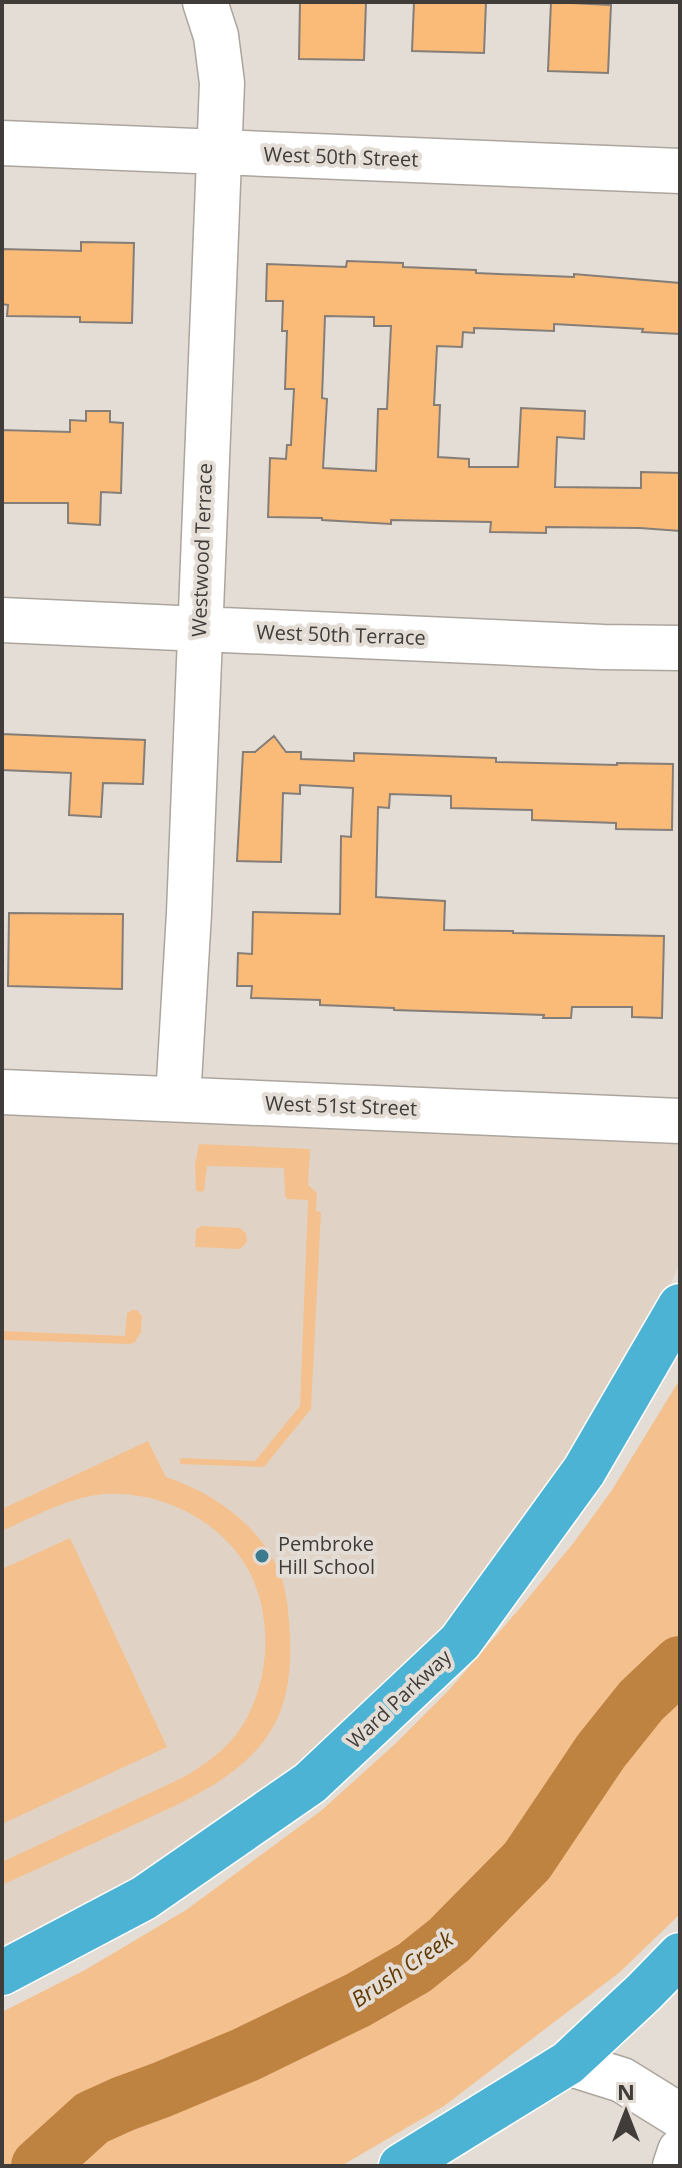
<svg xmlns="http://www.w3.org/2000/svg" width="682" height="2168" viewBox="0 0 682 2168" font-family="'Open Sans',sans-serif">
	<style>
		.built { fill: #e0d3c6 }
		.green { fill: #f4c18e }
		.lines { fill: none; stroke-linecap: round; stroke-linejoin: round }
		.river { stroke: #bf8341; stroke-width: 56 }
		.building { fill: #fabb79; stroke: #857e78; stroke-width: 2; fill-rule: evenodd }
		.minor-casing { stroke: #aca59e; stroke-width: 47 }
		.highway-casing { stroke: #fff; stroke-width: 47 }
		.minor { stroke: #fff; stroke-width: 44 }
		.highway { stroke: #4db3d5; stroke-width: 44 }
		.poi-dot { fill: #3b7a8f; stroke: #e4ddd6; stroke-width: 3 }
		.labels { text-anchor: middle; stroke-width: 8; stroke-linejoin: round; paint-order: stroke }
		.street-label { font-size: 20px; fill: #3f3c3a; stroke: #e4ddd6 }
		.poi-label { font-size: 20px; fill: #3f3c3a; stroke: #e4ddd6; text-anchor: start }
		.water-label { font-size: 22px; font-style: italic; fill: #623a03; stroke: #e4ddd6 }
	</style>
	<rect width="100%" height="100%" fill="#e4ddd6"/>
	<!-- built -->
	<path class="built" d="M2,1088L680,1121V1263L584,1471L310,1783L2,1973Z"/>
	<!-- green -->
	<path class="green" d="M199,1144L310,1149L308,1185L317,1193L316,1211L321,1212L311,1409L264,1467L180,1464V1458L255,1461L300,1406L308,1200L287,1199L285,1196L284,1168L207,1166L204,1191L199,1192L196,1190L195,1165Z
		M202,1226L240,1228L246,1233L247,1242L240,1249L195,1247L196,1229Z
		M137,1310L142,1316L141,1332L135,1342L130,1344L2,1340V1331L125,1336L127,1313L132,1310Z
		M680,1379V1914L620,1972L444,2106L341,2166H2V2012L85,1970L186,1910L322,1810L396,1743L449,1690L520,1608L575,1541L612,1490Z
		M148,1441L166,1477C223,1496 279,1539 287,1602C292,1642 294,1691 273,1727C243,1781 171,1807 118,1832C80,1850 41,1867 2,1885V1862L182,1778C203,1766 223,1752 238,1732C269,1688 274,1623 251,1575C225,1522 162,1490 104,1494C67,1498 35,1516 2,1531V1509Z
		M70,1538L167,1747L2,1824V1569Z"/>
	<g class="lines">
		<!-- river -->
		<path class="river" d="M39,2166L92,2118L123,2104L161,2090L245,2055L358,2000L414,1968L449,1940L527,1861L601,1751L641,1701L680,1664"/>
	</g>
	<!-- building -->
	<path class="building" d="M300,2H366L364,60L299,59Z
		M414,2H486L484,53L412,51Z
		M551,2L611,5L608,73L548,71Z
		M81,242L134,243L132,323L80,322V317L7,316L8,305L2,304V249L81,251Z
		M347,261L403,263V267L476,270V273L574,277V274L680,283V334L642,332L643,329L554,324V331L474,328V333L463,332L462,347L437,346L434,405H440L438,457L469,459V467H518L521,408L585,411L584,439L557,437L555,487L641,488V472L680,473V531L640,528L546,527V533L490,532L491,522L391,520V524L322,520V518L268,517L270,458L286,459L287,445H291L294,389H285L287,331H282L283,301H266L267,264L346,267ZM325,316L374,317V326H391L387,409H378L376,471L323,468L327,399L322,398Z
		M86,411H110V422L123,423L121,493L101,492L100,525L68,523V503H2V430L70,432V420L86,421Z
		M2,734L145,740L143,784L103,783L101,817L69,815L71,773L2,770Z
		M274,736L286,752H301V759L354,761V753L496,758V762L617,765V763L673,764L672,830L616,829V823L532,820V810L451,808V796L390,794L389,808L378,807L376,897L445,901L444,930L513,931V933L664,936L662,1018L632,1017V1007H572L571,1018H543L544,1015L394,1010V1008L320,1005V1000L251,998L252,986H237L238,953L252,954L253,912L340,914L341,836L351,837L353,788L300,785V794L283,793L281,862L237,861L243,752H255Z
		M9,913L123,914L122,989L8,986Z"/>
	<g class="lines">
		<!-- minor casing -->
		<g class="minor-casing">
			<path id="minor" d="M2,143L680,171
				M2,620L603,647L680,648
				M2,1092L680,1121
				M178,1099L189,913L222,83L216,36L205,2
				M568,2063L622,2080L680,2116
				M675,2166L680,2151"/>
		</g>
		<!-- highway casing -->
		<g class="highway-casing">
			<path id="highway" d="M2,1973L144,1898L310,1783L460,1642L584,1471L680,1306
				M401,2166L568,2063L644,1992L680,1955"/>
		</g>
		<!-- minor -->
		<use href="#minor" class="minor"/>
		<!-- highway -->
		<use href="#highway" class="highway"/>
	</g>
	<!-- markers -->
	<circle class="poi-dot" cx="262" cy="1556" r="8"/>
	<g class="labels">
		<!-- street labels -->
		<g class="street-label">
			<text transform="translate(341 157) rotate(2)" y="7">West 50th Street</text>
			<text transform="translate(202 550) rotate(-88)" y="7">Westwood Terrace</text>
			<text transform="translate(341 635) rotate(2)" y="7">West 50th Terrace</text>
			<text transform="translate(341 1106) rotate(2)" y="7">West 51st Street</text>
			<text transform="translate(399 1699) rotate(-43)" y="7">Ward Parkway</text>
		</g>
		<!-- poi labels -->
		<g class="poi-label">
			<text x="278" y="1551">Pembroke<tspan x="278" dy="23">Hill School</tspan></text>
		</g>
		<!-- water labels -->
		<g class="water-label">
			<text transform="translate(402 1969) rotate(-34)" y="8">Brush Creek</text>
		</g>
	</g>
	<!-- border -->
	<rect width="682" height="2168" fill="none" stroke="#3f3c3a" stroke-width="8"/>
	<!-- north arrow -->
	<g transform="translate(626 2112)" stroke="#e4ddd6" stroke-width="6" paint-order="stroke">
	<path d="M0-6L14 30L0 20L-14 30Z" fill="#3f3c3a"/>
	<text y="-12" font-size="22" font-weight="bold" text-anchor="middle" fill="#3f3c3a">N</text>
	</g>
</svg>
